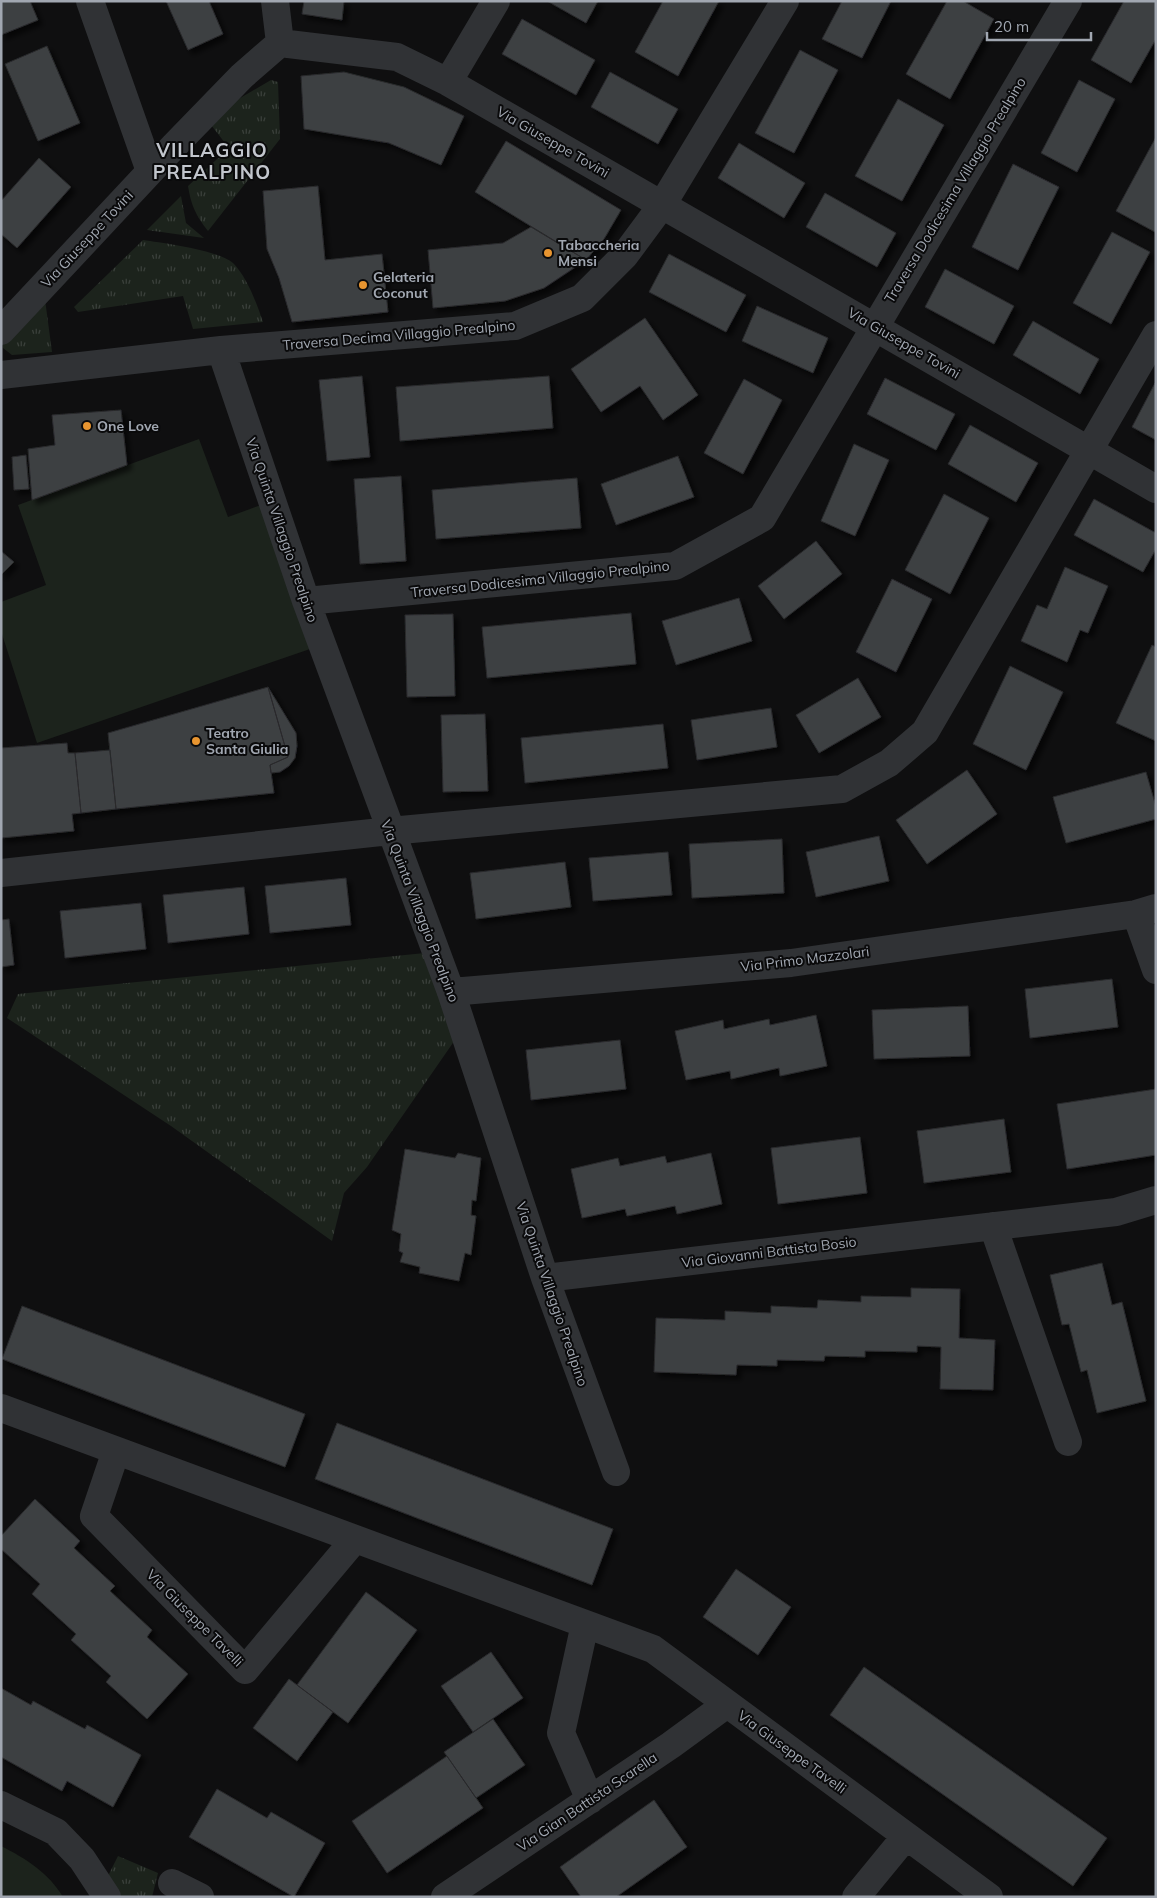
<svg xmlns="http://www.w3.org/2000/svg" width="1157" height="1898" viewBox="0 0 1157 1898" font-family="Mulish,sans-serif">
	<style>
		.grass { fill: url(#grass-tufts) }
		.park { fill: #1c231c }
		.building { fill: #3e3f43; stroke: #292a2c; filter: url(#shadow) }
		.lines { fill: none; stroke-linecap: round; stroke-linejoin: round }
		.street { stroke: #303235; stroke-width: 28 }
		.poi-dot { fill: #e89530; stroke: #0a0a0b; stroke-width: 2 }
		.labels { text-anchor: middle; stroke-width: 4; stroke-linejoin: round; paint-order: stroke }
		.street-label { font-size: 14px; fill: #a1a7b1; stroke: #0a0a0b }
		.poi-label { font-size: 14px; font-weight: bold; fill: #a1a7b1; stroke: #0a0a0b; text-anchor: start }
		.district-label { font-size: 19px; font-weight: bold; letter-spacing: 1px; fill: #c2c6cd; stroke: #0a0a0b }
	</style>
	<defs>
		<pattern id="grass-tufts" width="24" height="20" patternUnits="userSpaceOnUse" patternTransform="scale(1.25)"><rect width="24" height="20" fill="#1c231c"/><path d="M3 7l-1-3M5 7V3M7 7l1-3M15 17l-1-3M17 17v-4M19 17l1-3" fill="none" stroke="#3a403b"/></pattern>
		<filter id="shadow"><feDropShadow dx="4.5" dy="4.5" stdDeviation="2.5" flood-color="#0009"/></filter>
	</defs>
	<rect width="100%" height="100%" fill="#0f0f10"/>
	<!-- grass -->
	<path class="grass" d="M271,80L278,82L280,139L208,231C196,216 191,205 188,186L229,148L211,125L235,101Z
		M181,196L186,223L204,238L147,230Z
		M143,240C163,243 218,250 233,263C247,277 257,304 263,322L193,329L183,296L78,312L74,307Z
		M44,292L52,352L12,355L3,348L2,340Z
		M425,953L457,1037L367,1167L344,1193L332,1241L171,1126L7,1018L18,994Z
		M118,1856L158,1873L152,1897H113L108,1876Z"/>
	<!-- park -->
	<path class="park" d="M199,439L228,517L261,505L313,648L37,743L1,631V602L46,585L18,505Z
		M1,1846C25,1858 49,1873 63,1897H1Z"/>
	<!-- building -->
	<path class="building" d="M1,1H30L38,20L1,35Z
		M166,1H209L223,34L188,50Z
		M304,1H344L342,20L302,14Z
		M547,1H598L586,23Z
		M663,1H719L678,76L635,52Z
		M842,1H891L862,58L822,39Z
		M947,1H963L994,19L950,99L906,74Z
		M1124,1H1156V39L1131,83L1091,60Z
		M522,19L595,60L576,95L502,54Z
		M47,46L80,123L38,141L5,64Z
		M800,50L838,70L794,153L755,133Z
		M344,72L404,87L464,116L441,165L389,143L304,129L301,76Z
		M610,72L678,109L658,144L591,107Z
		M1079,80L1115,99L1077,172L1041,153Z
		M898,99L944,125L902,201L855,176Z
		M1156,137V230L1155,232L1116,211Z
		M506,141L621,210L604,239L586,260L475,192Z
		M739,143L805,183L784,218L718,178Z
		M39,158L71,187L17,248L1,234V201Z
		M1013,164L1059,187L1018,270L972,247Z
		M318,186L325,260L382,254L388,312L292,322L279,278L267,249L263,191Z
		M825,193L896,233L877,267L806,227Z
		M531,227L586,260L544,288L505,301L433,308L428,250L503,243Z
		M1112,232L1150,252L1111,324L1073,303Z
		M669,254L746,295L726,332L649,292Z
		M945,269L1014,306L994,344L925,307Z
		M757,306L828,338L813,373L742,341Z
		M645,318L698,395L663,420L640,386L601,412L571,369Z
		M1033,321L1099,359L1080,394L1013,355Z
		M362,376L370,457L327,461L319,380Z
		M549,376L553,428L400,441L396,387Z
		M885,378L955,414L936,450L867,414Z
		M744,379L782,400L743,474L704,453Z
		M1155,383L1156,384V440L1132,427Z
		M121,410L127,465L32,500L28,449L55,445L52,415Z
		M970,425L1038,463L1016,502L948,464Z
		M854,444L889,460L855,536L821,521Z
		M26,455L29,489L14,490L12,457Z
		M678,456L694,497L616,525L601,484Z
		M401,476L406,561L360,564L354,479Z
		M577,478L581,528L436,539L432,490Z
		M944,494L989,518L950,594L905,570Z
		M1094,499L1156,533V549L1143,572L1074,535Z
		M816,541L842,574L784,619L758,586Z
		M1,551L14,562L1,575Z
		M1065,567L1108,586L1088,633L1080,630L1067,662L1021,641L1037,605L1047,609Z
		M892,579L932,599L896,672L856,652Z
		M739,598L752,641L676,665L662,621Z
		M631,613L636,664L487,678L482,627Z
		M453,614L455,696L407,697L405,615Z
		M1152,645L1156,647V741L1116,723Z
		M1010,666L1063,692L1026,770L973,744Z
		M858,678L881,717L819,753L796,715Z
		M268,687L288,757L270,765L274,793L116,809L108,733Z
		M268,687L296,733L297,746L295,758L289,766L280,772L271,773L270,765L288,757Z
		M771,708L777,747L697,760L691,720Z
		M485,714L488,791L443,792L441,715Z
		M663,724L668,768L525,783L521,738Z
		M67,743L68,753H75L81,813L72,814L74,831L1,838V748Z
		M110,750L116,809L81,813L75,753Z
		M967,770L997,814L927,864L896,820Z
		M1146,772L1156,807V819L1066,843L1053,797Z
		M879,836L889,881L816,897L806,852Z
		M782,839L784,893L692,898L689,844Z
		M668,852L672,895L593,901L589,858Z
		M565,862L571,907L476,919L470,873Z
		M346,878L351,925L270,933L265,886Z
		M244,887L249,934L168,943L163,895Z
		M141,903L146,949L65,958L60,911Z
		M9,919L14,965L1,967V920Z
		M1112,979L1118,1027L1030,1038L1025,989Z
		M968,1006L970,1056L874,1059L872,1010Z
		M816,1015L827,1066L780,1076L779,1068L731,1079L730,1071L686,1080L675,1031L723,1020L724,1029L769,1019L770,1025Z
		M620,1040L626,1089L531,1100L526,1050Z
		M1156,1089V1155L1067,1169L1057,1104Z
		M1004,1119L1011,1172L924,1183L917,1131Z
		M860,1137L867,1193L778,1204L771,1148Z
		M405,1149L455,1158L458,1153L481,1158L476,1201L472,1200L471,1215L476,1216L471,1255L465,1253L459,1281L419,1273L420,1267L400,1262L403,1253L399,1251L401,1234L392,1230Z
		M711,1153L722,1204L677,1214L675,1206L627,1216L625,1209L582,1218L571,1169L618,1158L620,1166L665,1156L667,1163Z
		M1102,1263L1112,1305L1122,1302L1146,1401L1097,1413L1087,1370L1081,1372L1069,1324L1062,1325L1050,1275Z
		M911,1288L960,1289L959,1338L995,1340L993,1390L940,1389L941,1347L917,1346V1352L865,1351V1357L825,1356L824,1361L777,1360V1366L737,1365L736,1375L654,1372L656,1318L725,1320V1311L771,1313V1306L817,1308L818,1300L861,1302V1296L911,1297Z
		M22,1306L305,1414L285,1467L2,1359Z
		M337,1423L613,1529L592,1585L315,1479Z
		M35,1499L80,1541L74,1548L115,1586L110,1591L152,1630L147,1637L188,1674L147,1719L106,1682L111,1676L71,1640L76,1634L32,1594L40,1584L1,1549V1536Z
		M736,1569L791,1607L758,1655L703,1617Z
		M366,1592L417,1630L348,1723L297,1685Z
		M491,1652L523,1698L473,1732L441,1686Z
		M864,1667L1107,1838L1073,1886L830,1715Z
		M289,1679L333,1712L297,1761L253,1728Z
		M1,1688L31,1705L33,1701L85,1729L87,1725L141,1755L113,1807L67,1781L62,1791L1,1757Z
		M493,1719L525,1765L476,1798L444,1752Z
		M447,1756L483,1808L387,1873L352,1821Z
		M217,1789L267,1818L271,1812L325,1843L294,1897L189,1837Z
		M654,1800L687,1847L616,1897H581L560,1867Z"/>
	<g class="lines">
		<!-- street -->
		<path class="street" d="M90,1L150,171
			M275,1L280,43
			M448,82L496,1
			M1,331L174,146L242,76L280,43L397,57L448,82L1156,489
			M221,350L306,601L451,992L545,1278L616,1472
			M1,375L221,350L515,326L582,298L625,255L662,205L785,1
			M306,601L675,566L762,518L1068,1
			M1,873L390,831L842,789L889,763L925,732L1156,335
			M1136,914L1156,970
			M451,992L791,963L1136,914L1156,908
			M993,1226L1068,1442
			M545,1278L1116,1212L1156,1200
			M1,1408L653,1649L989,1897
			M116,1451L94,1516L245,1670L355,1539
			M585,1624L561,1733L590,1800
			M1,1805L56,1832L82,1859L107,1897
			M172,1883L200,1897
			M445,1897L671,1745L727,1704
			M856,1897L906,1836"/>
	</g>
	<!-- markers -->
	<g class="poi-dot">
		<circle cx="548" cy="253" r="5"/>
		<circle cx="363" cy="285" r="5"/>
		<circle cx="87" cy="426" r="5"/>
		<circle cx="196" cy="741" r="5"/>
	</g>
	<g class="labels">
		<!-- street labels -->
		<g class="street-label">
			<text transform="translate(553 142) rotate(30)" y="5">Via Giuseppe Tovini</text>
			<text transform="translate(955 190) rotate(-59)" y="5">Traversa Dodicesima Villaggio Prealpino</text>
			<text transform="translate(87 239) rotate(-47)" y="5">Via Giuseppe Tovini</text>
			<text transform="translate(399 335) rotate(-5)" y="5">Traversa Decima Villaggio Prealpino</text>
			<text transform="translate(904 343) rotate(30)" y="5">Via Giuseppe Tovini</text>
			<text transform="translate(282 530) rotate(71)" y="5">Via Quinta Villaggio Prealpino</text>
			<text transform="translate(540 579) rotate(-6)" y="5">Traversa Dodicesima Villaggio Prealpino</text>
			<text transform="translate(420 911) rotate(69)" y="5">Via Quinta Villaggio Prealpino</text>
			<text transform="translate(805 959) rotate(-7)" y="5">Via Primo Mazzolari</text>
			<text transform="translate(769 1252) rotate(-7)" y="5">Via Giovanni Battista Bosio</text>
			<text transform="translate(552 1294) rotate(71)" y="5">Via Quinta Villaggio Prealpino</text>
			<text transform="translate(195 1618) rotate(45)" y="5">Via Giuseppe Tavelli</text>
			<text transform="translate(792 1752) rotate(36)" y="5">Via Giuseppe Tavelli</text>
			<text transform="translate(587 1802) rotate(-34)" y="5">Via Gian Battista Scarella</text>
		</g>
		<!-- poi labels -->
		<g class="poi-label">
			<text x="558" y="250">Tabaccheria<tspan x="558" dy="16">Mensi</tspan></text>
			<text x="373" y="282">Gelateria<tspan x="373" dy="16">Coconut</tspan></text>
			<text x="97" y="431">One Love</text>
			<text x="206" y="738">Teatro<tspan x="206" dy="16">Santa Giulia</tspan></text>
		</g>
		<!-- district labels -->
		<g class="district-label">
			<text x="212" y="157">VILLAGGIO<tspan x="212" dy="22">PREALPINO</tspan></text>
		</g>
	</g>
	<!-- border -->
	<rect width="1157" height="1898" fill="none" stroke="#a1a7b1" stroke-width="5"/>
	<!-- scale -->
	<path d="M987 32v8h104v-8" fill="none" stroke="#a1a7b1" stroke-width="2.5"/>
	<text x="994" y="32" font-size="15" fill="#a1a7b1" stroke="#0a0a0b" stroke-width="4" paint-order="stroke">20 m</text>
</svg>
